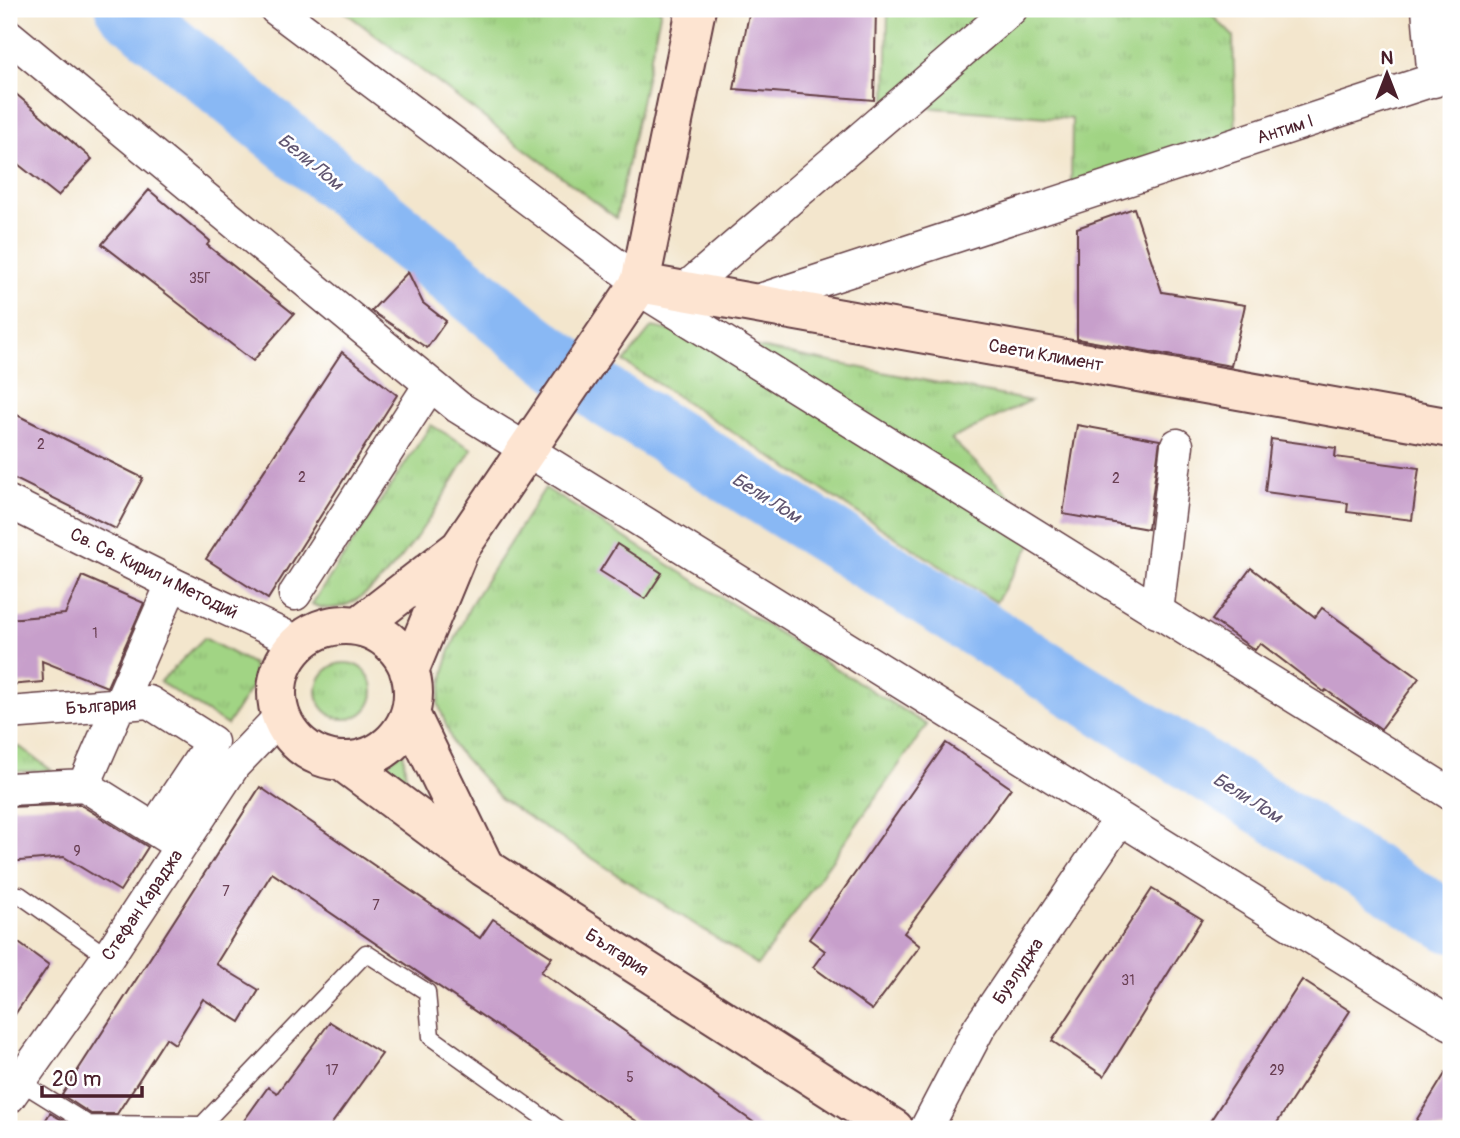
<svg xmlns="http://www.w3.org/2000/svg" width="1460" height="1138" viewBox="0 0 1460 1138" font-family="Pangolin,sans-serif">
	<style>
		.grass { fill: url(#grass-tufts); stroke: #767a58; stroke-width: 2 }
		.lines { fill: none; stroke-linecap: round; stroke-linejoin: round }
		.river { stroke: #89b8f4; stroke-width: 60 }
		.building { fill: #c79fcb }
		.lane-casing { stroke: #633d43; stroke-width: 19 }
		.street-casing { stroke: #633d43; stroke-width: 35 }
		.secondary-casing { stroke: #633d43; stroke-width: 42 }
		.lane { stroke: #fff; stroke-width: 16 }
		.street { stroke: #fff; stroke-width: 32 }
		.secondary { stroke: #fde4d1; stroke-width: 38 }
		.labels { text-anchor: middle; stroke-width: 5; stroke-linejoin: round; paint-order: stroke }
		.number-label { font-size: 14px; fill: #693f53 }
		.street-label { font-size: 18px; fill: #4a1f2b; stroke: #fff }
		.water-label { font-size: 19px; font-style: italic; fill: #605571; stroke: #fff }
	</style>
	<defs>
		<pattern id="grass-tufts" width="24" height="20" patternUnits="userSpaceOnUse" patternTransform="scale(1.75)"><rect width="24" height="20" fill="#a1d484"/><path d="M3 7l-1-3M5 7V3M7 7l1-3M15 17l-1-3M17 17v-4M19 17l1-3" fill="none" stroke="#8cb672"/></pattern>
	</defs>
	<rect width="100%" height="100%" fill="#fff"/>
	<filter id="ink" filterUnits="userSpaceOnUse"><feTurbulence type="fractalNoise" baseFrequency=".0143" numOctaves="2"/><feDisplacementMap in="SourceGraphic" scale="14" xChannelSelector="R" yChannelSelector="G"/><feConvolveMatrix kernelMatrix="1 2 1 2 8 2 1 2 1" color-interpolation-filters="sRGB"/></filter>
	<filter id="wash" filterUnits="userSpaceOnUse"><feTurbulence type="fractalNoise" baseFrequency=".00686" numOctaves="4" result="noise"/><feDisplacementMap in="SourceGraphic" scale="28" xChannelSelector="R" yChannelSelector="G"/><feGaussianBlur stdDeviation="1.57" result="paint"/><feColorMatrix in="noise" values="0 0 0 0 0 0 0 0 0 0 0 0 0 0 0 0 0 1.4 0 .05"/><feComposite in="paint" operator="in"/></filter>
	<g filter="url(#wash)">
		<rect width="100%" height="100%" fill="#f3e6cd"/>
		<!-- grass -->
		<path class="grass" d="M341,9H661L616,218Z
			M888,9H1206L1233,36L1236,137L1071,187L1072,119L886,104Z
			M652,327L1030,401L951,439L1042,527L996,602L624,362Z
			M431,425L472,449C446,490 371,635 312,604Z
			M545,488L927,725L758,965L502,800L454,747L438,703L448,655L471,604Z
			M204,638L253,664L255,681L227,725L160,682Z
			M317 691a28 28 0 1 1 56 0a28 28 0 1 1-56 0Z
			M9,747H20L51,770L9,772Z
			M403,750L407,786L429,819L372,777Z"/>
		<g class="lines">
			<!-- river -->
			<path class="river" d="M126,9L530,340L608,398L1451,923"/>
		</g>
		<g id="blocks">
			<!-- building -->
			<path class="building" d="M750,9H876L874,100L734,89Z
				M9,88L92,159L58,196L9,157Z
				M149,190L210,241L207,245L294,314L253,361L102,244Z
				M1134,208L1162,292L1245,305L1231,366L1077,339V228Z
				M408,272L423,303L446,321L427,348L371,311Z
				M342,352L397,395L268,599L206,559Z
				M9,411L143,478L116,529L9,476Z
				M1077,425L1160,440L1148,529L1063,514Z
				M1271,439L1336,448L1335,457L1419,468L1412,520L1347,512L1348,503L1265,492Z
				M617,544L662,573L645,599L600,571Z
				M1251,568L1315,617L1322,608L1419,678L1381,729L1326,690L1324,692L1260,643L1255,650L1212,620Z
				M82,576L144,603L107,687L42,661L43,682L9,685V619L65,614Z
				M946,743L1011,788L904,933L920,946L872,1010L813,967L825,951L809,939Z
				M260,787L480,938L493,919L552,957L541,972L763,1129H648L272,873L216,964L259,990L240,1022L203,999L175,1044L166,1038L117,1114H91L62,1095Z
				M79,804L148,847L120,891L64,857L9,862V807Z
				M1152,889L1202,919L1104,1076L1052,1041Z
				M9,936L49,965L9,1023Z
				M1302,980L1350,1011L1273,1129H1205Z
				M330,1022L382,1054L328,1129H238L268,1087L277,1093Z
				M1451,1064V1129H1411Z
				M50,1113L77,1129H40Z"/>
		</g>
	</g>
	<g filter="url(#ink)">
		<use href="#blocks" fill-opacity="0" stroke="#633d43" stroke-width="2"/>
		<g class="lines">
			<!-- lane casing -->
			<g class="lane-casing">
				<path id="lane" d="M9,896L20,895L108,957
					M19,1081L88,1124L202,1125L366,953L427,992L431,1037L559,1129"/>
			</g>
			<!-- street casing -->
			<g class="street-casing">
				<path id="street" d="M276,9L640,283
					M1428,9L1434,81
					M9,36L458,407L1451,1024
					M636,287L1451,794
					M683,291L1011,9
					M754,302L1451,74
					M9,502L177,586L300,643
					M295,594L430,385
					M1157,612L1177,445
					M9,713L149,702L212,742L154,829
					M84,785L172,584
					M9,789L84,785L170,839
					M9,1097L108,957L234,765L280,717
					M926,1129L979,1028L1120,819"/>
			</g>
			<!-- secondary casing -->
			<g class="secondary-casing">
				<path id="secondary" d="M640,283L1451,428
					M277 693a68 68 0 1 1 136 0a68 68 0 1 1-136 0Z
					M359,626L460,548L640,283L696,9
					M409,671L459,550
					M410,714L482,862
					M343,762L484,867L894,1129"/>
			</g>
			<!-- lane -->
			<use href="#lane" class="lane"/>
			<!-- street -->
			<use href="#street" class="street"/>
			<!-- secondary -->
			<use href="#secondary" class="secondary"/>
		</g>
	</g>
	<g class="labels">
		<!-- number labels -->
		<g class="number-label">
			<text x="200" y="283">35Г</text>
			<text x="41" y="449">2</text>
			<text x="302" y="482">2</text>
			<text x="1116" y="483">2</text>
			<text x="95" y="638">1</text>
			<text x="77" y="856">9</text>
			<text x="226" y="896">7</text>
			<text x="376" y="910">7</text>
			<text x="1128" y="985">31</text>
			<text x="332" y="1075">17</text>
			<text x="1277" y="1075">29</text>
			<text x="630" y="1082">5</text>
		</g>
		<!-- street labels -->
		<g class="street-label">
			<text transform="translate(1285 129) rotate(-18)" y="6">Антим I</text>
			<text transform="translate(1046 355) rotate(10)" y="6">Свети Климент</text>
			<text transform="translate(154 573) rotate(26)" y="6">Св. Св. Кирил и Методий</text>
			<text transform="translate(101 706) rotate(-4)" y="6">България</text>
			<text transform="translate(142 905) rotate(-56)" y="6">Стефан Караджа</text>
			<text transform="translate(617 952) rotate(33)" y="6">България</text>
			<text transform="translate(1018 971) rotate(-56)" y="6">Бузлуджа</text>
		</g>
		<!-- water labels -->
		<g class="water-label">
			<text transform="translate(311 161) rotate(39)" y="7">Бели Лом</text>
			<text transform="translate(767 497) rotate(32)" y="7">Бели Лом</text>
			<text transform="translate(1248 797) rotate(32)" y="7">Бели Лом</text>
		</g>
	</g>
	<!-- margin -->
	<rect width="1460" height="1138" fill="none" stroke="#fff" stroke-width="35"/>
	<!-- north arrow -->
	<g transform="translate(1387 74)" stroke="#ffffff" stroke-width="5" paint-order="stroke">
	<path d="M0-5L12 26L0 18L-12 26Z" fill="#4a1f2b"/>
	<text y="-10" font-size="19" font-weight="bold" text-anchor="middle" fill="#4a1f2b">N</text>
	</g>
	<!-- scale -->
	<path d="M42 1086v10h100v-10" fill="none" stroke="#4a1f2b" stroke-width="3.5"/>
	<text x="52" y="1086" font-size="21" fill="#4a1f2b" stroke="#ffffff" stroke-width="5" paint-order="stroke">20 m</text>
</svg>
